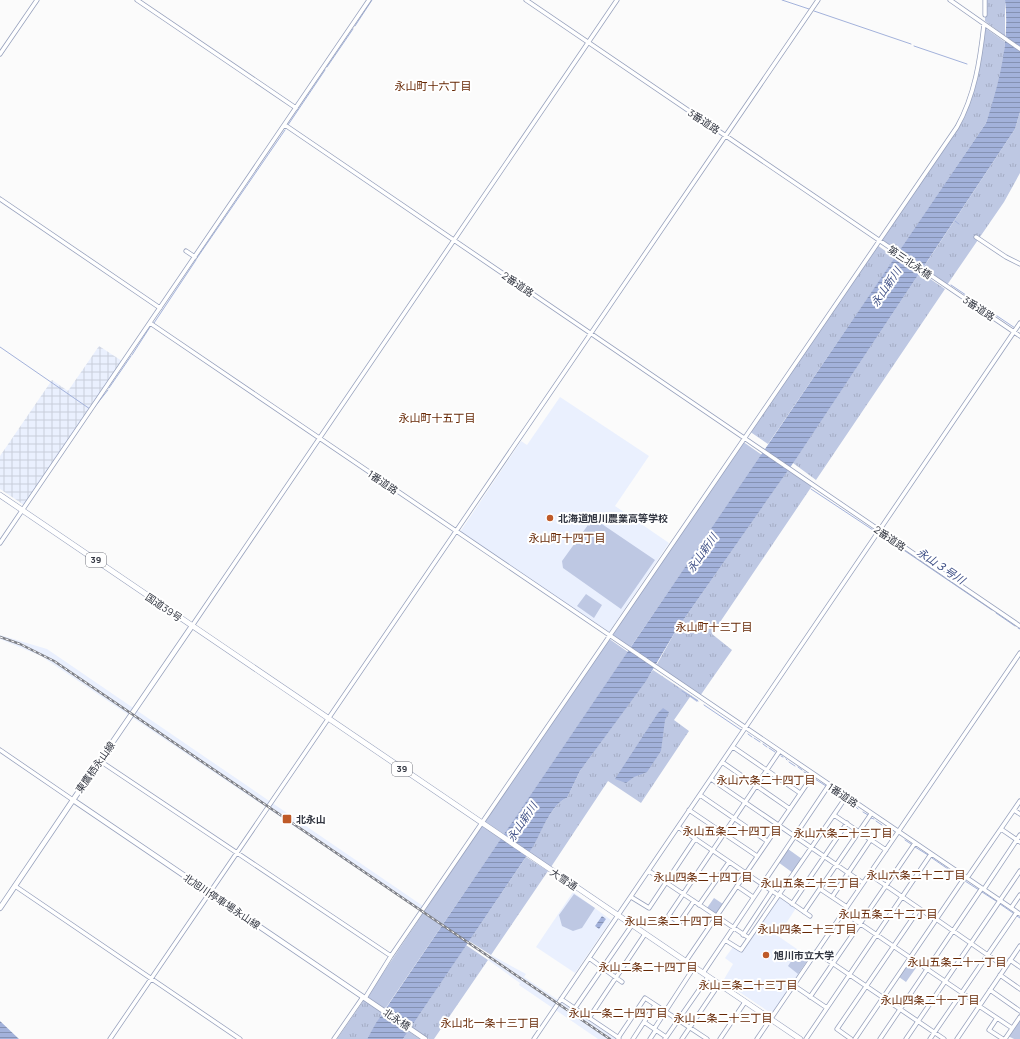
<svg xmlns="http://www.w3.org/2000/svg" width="1020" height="1039" viewBox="0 0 1020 1039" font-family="Manrope,'Noto Sans JP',sans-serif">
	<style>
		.built { fill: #eaf0fe }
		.industrial { fill: url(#industrial-grid) }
		.grass { fill: url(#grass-tufts) }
		.green { fill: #bec8e3 }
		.water { fill: url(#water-rules) }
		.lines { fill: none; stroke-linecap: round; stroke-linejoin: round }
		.stream { stroke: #a3b2db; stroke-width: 1 }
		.minor-casing { stroke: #98a2bd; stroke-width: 5 }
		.major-casing { stroke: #98a2bd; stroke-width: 6 }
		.highway-casing { stroke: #98a2bd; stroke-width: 6 }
		.minor { stroke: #fff; stroke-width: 3.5 }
		.major { stroke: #fff; stroke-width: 4.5 }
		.highway { stroke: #fff; stroke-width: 5 }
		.rail-casing { stroke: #7f8188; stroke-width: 2.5 }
		.rail { stroke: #fff; stroke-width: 1; stroke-dasharray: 3; stroke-linecap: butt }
		.poi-dot { fill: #bf5a28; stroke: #fff; stroke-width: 1.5 }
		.labels { text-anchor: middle; stroke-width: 4; stroke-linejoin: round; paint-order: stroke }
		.shield { fill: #fff; stroke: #70727a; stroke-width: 1 }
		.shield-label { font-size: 9px; font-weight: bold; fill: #323641 }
		.street-label { font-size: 10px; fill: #323641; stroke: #fff }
		.poi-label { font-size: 10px; font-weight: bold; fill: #323641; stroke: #fff; text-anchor: start }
		.neighbourhood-label { font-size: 11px; fill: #662704; stroke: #fff }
		.water-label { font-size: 11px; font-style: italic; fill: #405187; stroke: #fff }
	</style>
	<defs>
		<pattern id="industrial-grid" width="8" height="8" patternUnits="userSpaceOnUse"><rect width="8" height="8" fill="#eaf0fe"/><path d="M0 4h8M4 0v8" fill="none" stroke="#c9cedb"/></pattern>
		<pattern id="grass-tufts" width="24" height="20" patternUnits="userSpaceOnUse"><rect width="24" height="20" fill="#bec8e3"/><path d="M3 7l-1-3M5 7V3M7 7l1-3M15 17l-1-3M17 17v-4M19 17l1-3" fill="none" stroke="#a4acc4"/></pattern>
		<pattern id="water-rules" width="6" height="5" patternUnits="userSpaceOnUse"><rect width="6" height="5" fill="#a3b2db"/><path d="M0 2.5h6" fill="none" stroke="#8592b3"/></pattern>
	</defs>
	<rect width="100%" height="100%" fill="#fbfbfb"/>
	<!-- built -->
	<path class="built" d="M560,397L649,456L615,506L669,543L609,632L460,532L521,441L527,445Z
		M0,635L47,649L423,906L420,911L41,656L0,639Z
		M573,892L611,920L575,973L536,947Z
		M779,897L796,908L778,936L810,958L772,1014L723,981L733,964L725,958L733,947L741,952Z
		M491,955L526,974L524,977L616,1039H598L519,985L520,983L488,960Z"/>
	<!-- industrial -->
	<path class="industrial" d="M99,346L122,361L24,505L0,489V456L52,380L68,391Z"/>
	<!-- grass -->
	<path class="grass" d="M985,0H1005V36L985,21Z
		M984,27L1005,42L1004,58L998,88L986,123L899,252L881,239L957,127L970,101Z
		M1020,112V173L1004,202L947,285L923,268L1015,129Z
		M877,245L895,258L768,444L749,431Z
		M920,272L945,289L816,480L793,463Z
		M790,467L814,483L712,634L732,650L700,696L656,666L675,632Z
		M653,670L698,700L697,702L690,697L674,720L689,731L641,803L608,781L551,867L529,852C538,839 552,802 567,798L580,771Z
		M526,857L548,871L491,955L469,941Z
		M466,945L488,960L434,1039H429L411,1027Z
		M364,1000L383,1013L367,1039H337Z
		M1020,1018V1039H1014L1008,1036Z
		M408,1031L420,1039H403Z"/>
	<!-- green -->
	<path class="green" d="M742,441L762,455L630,648L610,634Z
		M593,518L655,560L621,609L563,568L562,561Z
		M586,594L602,605L594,618L577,606Z
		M608,638L628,652L503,836L484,822Z
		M482,825L501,839L385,1009L367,997Z
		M788,849L802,859L793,873L778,862Z
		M574,894L595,908L582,928L573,931L562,926L559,915Z
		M714,898L723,904L716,914L707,908Z
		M796,954L807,961L798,974L788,966Z
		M910,961L918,965L906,982L899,977Z"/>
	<!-- water -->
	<path class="water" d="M1005,0H1020V112L1015,129L796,459L675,632L646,681L580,771L567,798C553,802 541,832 534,845L403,1039H367L376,1023L986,123C999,84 1010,42 1005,0Z
		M663,708L669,712L665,720L661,751L647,772L634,777L626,783L615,779L658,713Z
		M602,916L606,919L599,929L595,926Z
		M0,1021L19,1039H0Z"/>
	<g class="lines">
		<!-- stream -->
		<path class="stream" d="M782,0L809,9
			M814,11L911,44
			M355,26L372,0
			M914,46L967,64
			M327,67L353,29
			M288,125L325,70
			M955,221L959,224
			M197,258L285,130
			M951,285L1015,328
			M154,323L196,260
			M0,347L90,409
			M132,355L150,327
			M109,388L131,356
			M92,410L108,390
			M811,489L876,532
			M880,534L992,610
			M996,613L1015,626
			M1018,628L1020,629
			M677,687L678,688
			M682,691L698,701
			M704,705L741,730
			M748,734L752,737
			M754,738L760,742
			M763,744L767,747
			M769,748L775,752
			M781,756L783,757
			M786,759L787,760
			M789,762L795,766
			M798,767L802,770
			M804,772L808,774
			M815,779L826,786
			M829,789L843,798
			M847,801L852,804
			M855,806L858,809
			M863,812L868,815
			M871,818L874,819
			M876,821L882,825
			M885,827L891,831
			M905,840L911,844
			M915,847L928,855
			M932,858L961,878
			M965,881L979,890
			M982,892L996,901
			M1000,904L1013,913
			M1017,916L1020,918"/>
		<!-- minor casing -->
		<g class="minor-casing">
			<path id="minor" d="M137,0L296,108
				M526,0L1020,336
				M950,0L1020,49
				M985,15V0
				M0,54L37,0
				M285,125L1020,626
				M0,199L160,308
				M976,237L1006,257L1020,264
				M186,251L195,257
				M150,323L1020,914
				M0,543L369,0
				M192,626L617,0
				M733,747L800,793
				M0,750L73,800
				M100,761L391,956
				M722,762L790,809
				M711,779L863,883
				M700,795L767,841
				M689,810L757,856
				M1014,810L1020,814
				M834,815L886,850
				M678,827L778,895
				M1001,829L1020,842
				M649,871L749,938
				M869,874L936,920
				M967,878L1020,801
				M15,886L240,1039
				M737,886L753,897
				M820,889L847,907
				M984,889L1020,835
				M780,895L810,916
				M631,897L649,908L695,839
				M832,897L871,839
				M694,901L679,923L669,915L779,752
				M792,904L847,823
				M699,905L729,862
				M1011,908L1020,895
				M804,912L871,814
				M843,912L980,1005
				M936,919L1005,967
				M743,935L772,891
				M725,940L741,950L846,797
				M816,952L944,1039
				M589,958L622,982
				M1010,960L1020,967
				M686,961L813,775
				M703,973L829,785
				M1000,975L1020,989
				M793,985L827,1008
				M990,990L1020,1011
				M810,997L915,843
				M365,998L391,956L957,127C975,95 980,60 984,24
				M561,999L619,1038
				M979,1006L1012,1028
				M575,1008L632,925
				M589,1018L645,934
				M997,1018L989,1030L1003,1039
				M644,1022L666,1037
				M654,1029L691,972
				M618,1038L645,998L707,1039
				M110,1039L818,0
				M334,1039L363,997
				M534,1039L1020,323
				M633,1039L655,1005
				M650,1039L656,1030
				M665,1039L708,977
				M682,1039L719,984
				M720,1039L745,1002
				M757,1039L1020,653
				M806,1039L931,854
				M851,1039L837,1029L919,909
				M855,1039L965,877
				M880,1039L982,888
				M906,1039L1020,871
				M930,1039L1017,912
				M957,1039L1020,946
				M1005,1039L1020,1017"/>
		</g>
		<!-- major casing -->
		<g class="major-casing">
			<path id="major" d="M192,626L73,800L425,1039
				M0,908L73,800"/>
		</g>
		<!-- highway casing -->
		<g class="highway-casing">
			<path id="highway" d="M0,495L800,1039"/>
		</g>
		<!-- minor -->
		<use href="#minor" class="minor"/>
		<!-- major -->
		<use href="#major" class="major"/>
		<!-- highway -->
		<use href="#highway" class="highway"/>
		<!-- rail casing -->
		<g class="rail-casing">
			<path id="rail" d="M0,637L20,644L54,661L610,1039"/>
		</g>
		<!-- rail -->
		<use href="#rail" class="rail"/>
	</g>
	<!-- markers -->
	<g class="poi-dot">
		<circle cx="550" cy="518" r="4"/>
		<rect x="282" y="814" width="10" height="10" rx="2"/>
		<circle cx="766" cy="955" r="4"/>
	</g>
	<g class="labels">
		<!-- shield labels -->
		<g class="shield">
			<rect x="86" y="553" width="20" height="14" rx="3"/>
			<rect x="392" y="762" width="20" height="14" rx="3"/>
		</g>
		<g class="shield-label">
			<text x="96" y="563">39</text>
			<text x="402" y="772">39</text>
		</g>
		<!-- street labels -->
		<g class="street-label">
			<text transform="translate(704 121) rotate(34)" y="4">3番道路</text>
			<text transform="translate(910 262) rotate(34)" y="4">第三北永橋</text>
			<text transform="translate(518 284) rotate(34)" y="4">2番道路</text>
			<text transform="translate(979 308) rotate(34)" y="4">3番道路</text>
			<text transform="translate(383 482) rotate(34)" y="4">1番道路</text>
			<text transform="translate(890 538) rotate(34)" y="4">2番道路</text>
			<text transform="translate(164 607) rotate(34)" y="4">国道39号</text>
			<text transform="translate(95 767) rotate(-55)" y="4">東鷹栖永山線</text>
			<text transform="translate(843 795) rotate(34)" y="4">1番道路</text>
			<text transform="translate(564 879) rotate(34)" y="4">大雪通</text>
			<text transform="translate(222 901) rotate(34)" y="4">北旭川停車場永山線</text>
			<text transform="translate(397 1019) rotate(34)" y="4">北永橋</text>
		</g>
		<!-- poi labels -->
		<g class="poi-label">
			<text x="558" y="522">北海道旭川農業高等学校</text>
			<text x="296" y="823">北永山</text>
			<text x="774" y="959">旭川市立大学</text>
		</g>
		<!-- neighbourhood labels -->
		<g class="neighbourhood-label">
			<text x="433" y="90">永山町十六丁目</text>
			<text x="437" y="422">永山町十五丁目</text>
			<text x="567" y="542">永山町十四丁目</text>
			<text x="714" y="631">永山町十三丁目</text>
			<text x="766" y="784">永山六条二十四丁目</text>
			<text x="732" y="835">永山五条二十四丁目</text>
			<text x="843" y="837">永山六条二十三丁目</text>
			<text x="916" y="879">永山六条二十二丁目</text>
			<text x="703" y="881">永山四条二十四丁目</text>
			<text x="810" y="887">永山五条二十三丁目</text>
			<text x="888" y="918">永山五条二十二丁目</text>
			<text x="674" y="925">永山三条二十四丁目</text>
			<text x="807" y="933">永山四条二十三丁目</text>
			<text x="957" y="966">永山五条二十一丁目</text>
			<text x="648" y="971">永山二条二十四丁目</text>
			<text x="748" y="989">永山三条二十三丁目</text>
			<text x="930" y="1004">永山四条二十一丁目</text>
			<text x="618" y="1017">永山一条二十四丁目</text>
			<text x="723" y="1022">永山二条二十三丁目</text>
			<text x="490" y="1027">永山北一条十三丁目</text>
		</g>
		<!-- water labels -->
		<g class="water-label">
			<text transform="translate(886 287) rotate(-56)" y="4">永山新川</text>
			<text transform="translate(702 553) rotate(-55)" y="4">永山新川</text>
			<text transform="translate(941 566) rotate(34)" y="4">永山３号川</text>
			<text transform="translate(522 822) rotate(-56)" y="4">永山新川</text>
		</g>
	</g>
</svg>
